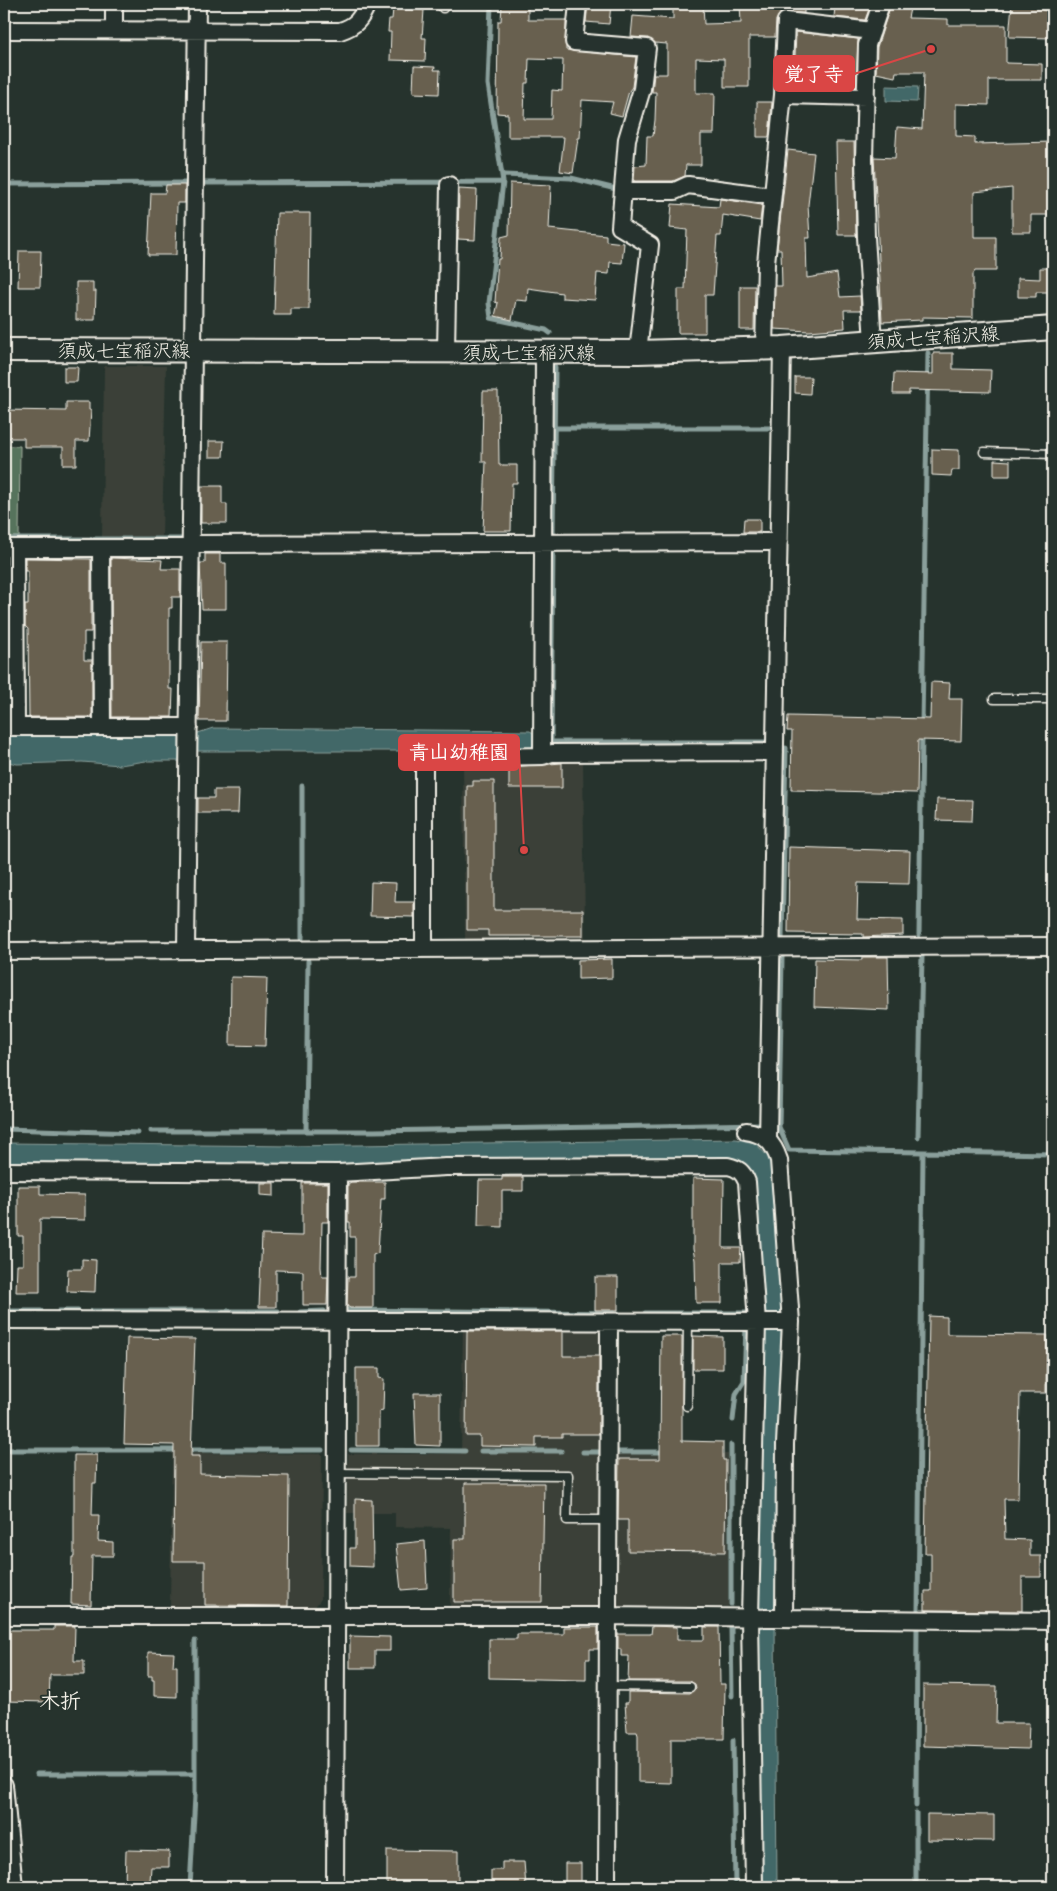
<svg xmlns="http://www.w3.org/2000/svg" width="1057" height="1891" viewBox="0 0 1057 1891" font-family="'Patrick Hand','Klee One',sans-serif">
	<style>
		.built { fill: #3a4138 }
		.green { fill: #57735b; stroke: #a6b2a2 }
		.water { fill: #436867; stroke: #8a9f9b }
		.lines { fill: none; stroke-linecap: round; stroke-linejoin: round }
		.stream { stroke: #8a9f9b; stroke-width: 5 }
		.building { fill: #676150; stroke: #f4f1e8; fill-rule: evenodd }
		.service-casing { stroke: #f4f1e8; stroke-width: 11 }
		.minor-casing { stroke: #f4f1e8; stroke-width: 20 }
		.secondary-casing { stroke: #f4f1e8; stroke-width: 26 }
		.service { stroke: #26332d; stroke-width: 8 }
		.minor { stroke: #26332d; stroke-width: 16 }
		.secondary { stroke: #26332d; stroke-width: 22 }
		.labels { text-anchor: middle; stroke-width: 4; stroke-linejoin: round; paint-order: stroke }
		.street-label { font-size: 19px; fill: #f4f1e8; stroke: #26332d }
		.quarter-label { font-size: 21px; font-weight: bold; fill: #f4f1e8; stroke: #26332d }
		.leader { fill: none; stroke: #da4645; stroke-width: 2 }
		.callout-dot { fill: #da4645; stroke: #26332d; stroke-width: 2 }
		.callout { fill: #da4645; stroke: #da4645; stroke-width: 2 }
		.callout-label { font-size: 20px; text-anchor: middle; font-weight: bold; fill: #fff }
	</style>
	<rect width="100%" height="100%" fill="#26332d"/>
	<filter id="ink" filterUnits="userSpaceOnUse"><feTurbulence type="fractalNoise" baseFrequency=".02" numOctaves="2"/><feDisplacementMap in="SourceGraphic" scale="10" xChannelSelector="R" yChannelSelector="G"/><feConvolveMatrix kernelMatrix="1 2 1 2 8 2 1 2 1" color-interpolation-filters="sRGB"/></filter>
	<g filter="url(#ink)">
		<!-- built -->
		<path class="built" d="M104,366H166L162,536L102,537Z
			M583,757L585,939H465L463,762Z
			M463,1324L601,1325L603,1600L598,1607H450L451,1528L395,1527V1513H347L348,1454H461Z
			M172,1453L322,1454L321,1599L314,1608H170Z
			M613,1454H728V1607L612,1606Z"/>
		<!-- green -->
		<path class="green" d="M4,446H20L19,537H4Z"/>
		<!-- water -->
		<path class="water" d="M886,86L918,87L917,102L886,101Z
			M213,728L530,731L533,733V751H195V734Z
			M4,732H172L180,738L182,761H146L120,765L82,762L17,764L4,761Z
			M736,1139L755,1143L773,1162L785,1311L775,1623L777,1887H761L757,1597L763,1300L753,1174C744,1160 734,1159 718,1158L446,1159L338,1164L4,1162V1143L294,1146Z"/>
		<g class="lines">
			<!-- stream -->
			<path class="stream" d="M491,4L488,84L503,182L489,303L491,318L546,330L550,333
				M4,9V4
				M504,175L571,178L616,189
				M203,183L503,182
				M4,184L191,183
				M554,428H777
				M553,538L555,367
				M4,539H181
				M553,546L551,742H769
				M922,725L928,353
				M302,786V938
				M919,935L922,733
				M782,938L786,748
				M782,957L779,1127L789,1150L1053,1154
				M4,1129L138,1133
				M151,1131H374L764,1124
				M306,1131L308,961
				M918,1137L922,956
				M346,1310L618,1313
				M4,1311H41
				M59,1311H78
				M92,1311H278
				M300,1312L324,1311
				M645,1313H746
				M733,1420L736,1394L744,1381L746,1327
				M731,1445V1604
				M4,1450H322
				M351,1450L465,1451
				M481,1451H561
				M583,1452H604
				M617,1452H667
				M918,1614L923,1152
				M731,1627L732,1696
				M733,1740L735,1887
				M37,1774H195
				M916,1806L917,1624
				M190,1887L195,1796V1641
				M916,1887V1813"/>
		</g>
		<!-- building -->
		<path class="building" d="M502,4H528V20H566V50L636,57L632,87L629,91L622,116L610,113L613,102L582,100L580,138H578L573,173L560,171L564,137H508V114L497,113L498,21H501ZM529,59L563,60L562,91L552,90L551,119H524L525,83H528Z
			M588,4H611L609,24L586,22Z
			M673,4H703L704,24L741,23L740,4H804V13L781,12L776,20L775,37H749V87H724V59L696,58V93H715L714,134H701V165H686L685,176L673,181H634L635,166L646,165L647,136H653L655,120L656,92H652L654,74H667V44L655,43L648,38L631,37L633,16L673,19Z
			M840,4H871L865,20L834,17L835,7H840Z
			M891,4H911L908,18L948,19V25H1006V63L1042,64V80H989V105L956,104V136L975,137V144L1053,142V215H1031V232H1012V188L974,192V237H996V271H975L973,274V318L922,317V320L882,322L874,157L895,158L897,127L922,129L924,72H896L895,77L876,73L877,47Z
			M1012,4H1042V10L1053,11V38L1009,37Z
			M393,9L424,10L422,38H426L425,61L390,60L391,32H388L389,19H392Z
			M796,32L858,39L856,87L839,86V82L794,81Z
			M414,66L435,67L434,70H440L439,94L413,93Z
			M757,102H772L769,137H757Z
			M836,142H854L856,235H838Z
			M788,150L814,153L808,205L810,238H806L807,278L837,273L840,297L860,296L861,310H844L845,328L809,331L774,329L775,286H782L781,249H777Z
			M510,183L551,185L549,229L606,235V241L624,243L622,263L610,262L609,274L597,273L595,300L562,298V293L528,288L527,301L516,300L512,320L495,316L498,303L495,302L498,259H500L501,237L509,235Z
			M166,185H185V203H177L176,255H148L151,193H165Z
			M459,189L477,190L475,240L458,239Z
			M720,199L762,205L760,221L723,215L721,236H717L713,295H705V333H678V289H685L687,230L670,228L672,204L719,207Z
			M277,213H310L309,309H291V315H274Z
			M19,251H41L40,287H18Z
			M1040,268H1053V292H1036V297H1018V278L1040,279Z
			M76,282H93V291H96L95,320H76Z
			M740,286H755L754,330H740Z
			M933,353H953V369L991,370L990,392L909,390V394H893L894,373L933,374Z
			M64,367H78L77,382H64Z
			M795,377H811L810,394L795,393Z
			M483,391H498L499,465H517V483H512L511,531H483L486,462H482Z
			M66,402H89V410H91L89,441H76V465H63V447H24V438H4V410L66,411Z
			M209,441H224L223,457H209Z
			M932,449L959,450V470H952L951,476L932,475Z
			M994,460L1010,461V476H994Z
			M201,486H222V504H227V523H201Z
			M744,519H760V532H743Z
			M205,554H220V563H226V609H202L200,563H205Z
			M25,558L91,559V632H84V660H92V717H29L28,629L25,626V605H28V571H25Z
			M111,558L162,560L161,569H180V597H172V608H169V689H173L172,717H112Z
			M201,642H227L226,721H199Z
			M931,682L950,683L949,699H962L961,741L918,740L917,793L791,790L792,731H787L788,716L930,719Z
			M562,763V788H509V767Z
			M473,781H494V910H583V936H488V930H467V786H473Z
			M214,790H239L238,813H198V798H214Z
			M937,799L973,800L972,821L936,820Z
			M789,847L910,851L909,884L858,883L857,919L903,920V935L863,937V934L788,933Z
			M371,882L396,883L395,902H414V917L370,916Z
			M862,957H888L889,1010L814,1007L815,959L862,960Z
			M612,959V978L578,979V960Z
			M231,977L267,978L265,1046L230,1045Z
			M502,1177H523V1191H502V1227L478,1226L479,1180H502Z
			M693,1178L724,1179L723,1248H741L740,1262H722V1303H696L695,1260L693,1249Z
			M351,1182H385V1199H381L378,1253L373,1255V1308H350L347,1306L348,1277H355V1237H350V1222H348V1184Z
			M260,1183H274V1196L260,1195Z
			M302,1183H328V1222H322L321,1267L322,1277H328L327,1305H303V1271L276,1270V1307H259L262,1235L302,1236Z
			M18,1186H40V1194L85,1195V1220L40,1219V1292H16L17,1265H23V1236H18Z
			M82,1259L96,1260L95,1292L67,1291L68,1269H82Z
			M595,1277H618V1310H595Z
			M929,1316L947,1317V1334L1047,1335L1046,1393H1020L1018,1499H1004L1005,1539L1030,1540V1556H1041V1577H1022V1611L925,1610V1591H931V1553H925Z
			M467,1331H563V1356H599V1434H562V1437H536V1447L480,1446V1436H466Z
			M661,1336H682V1441L723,1442V1460H726L725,1552L628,1551V1520H618L619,1459H660Z
			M693,1336L723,1337V1369H693Z
			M127,1338L195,1339L191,1456H200V1474L289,1476L288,1606L205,1605V1561H173L174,1445L124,1444Z
			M356,1368H379V1378L384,1379L383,1410L379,1411V1446H356Z
			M414,1393H440V1446L416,1445Z
			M74,1455H97L96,1483H93L92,1515H99L98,1541L113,1542V1556H92L91,1605L71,1604L72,1557H74Z
			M465,1483H544L542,1602H454V1539H465Z
			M355,1499L372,1500L373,1567L350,1566V1548H355Z
			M425,1541L427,1588L401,1590L396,1544Z
			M54,1626H75L74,1661H84V1675H50L49,1702L4,1701V1684L7,1685L8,1647H4V1630H54Z
			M652,1626L677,1627V1640H704V1627H719L720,1684H725L724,1739H671V1783L638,1782V1735L637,1732H627L625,1703H628V1692L690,1693L696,1688L695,1684L690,1681H628L629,1656H621V1649H618V1634H651Z
			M564,1627H598V1649H590V1659H586V1680L489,1678V1639H517V1634H564Z
			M350,1636L390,1637V1651H375V1668H350Z
			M148,1652L174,1653L173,1666H177V1697L154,1696V1680H152V1676H148Z
			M923,1685L997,1686L996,1723H1029L1028,1749L923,1746Z
			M927,1814L994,1815V1841L927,1840Z
			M126,1850L169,1851V1867H151L150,1881H147L146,1886H125Z
			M387,1850L458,1851V1887H387Z
			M502,1862H524L526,1887H491V1870H502Z
			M565,1863H581V1887H565Z"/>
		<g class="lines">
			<!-- service casing -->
			<g class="service-casing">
				<path id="service" d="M443,8V4
					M984,452L1053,454
					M994,699H1053
					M687,1406L688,1322
					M335,1473L568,1475L567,1520H608
					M607,1686L690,1687"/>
			</g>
			<!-- minor casing -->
			<g class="minor-casing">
				<path id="minor" d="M578,4L574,42L647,48L642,89L627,139L620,227L650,245L638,352
					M4,30L340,31C356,26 361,19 367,4
					M114,30V4
					M783,95L786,21L872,31
					M623,191H675L688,185L772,196
					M873,342L866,237L864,159L867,45L881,4
					M764,349L766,263L783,95L866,97
					M446,351L449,185
					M191,544L779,542
					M4,548H191
					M15,548L16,727
					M101,548L102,727
					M4,727H189
					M542,756L544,352
					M424,949V758L543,756L552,753L775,752
					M186,950L197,4
					M4,951L1053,946
					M746,1131C765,1134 773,1142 779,1160L791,1322L785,1444L784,1618
					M768,1139L782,348
					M4,1171L338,1173L446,1167L728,1166C738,1168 743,1172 747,1182L757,1322L750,1617L754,1887
					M4,1320L791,1322
					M4,1616H607L1053,1621
					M4,1785L14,1887
					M335,1887L338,1173
					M607,1887L609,1322"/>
			</g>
			<!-- secondary casing -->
			<g class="secondary-casing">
				<path id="secondary" d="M4,350L638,352L782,348L1053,328"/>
			</g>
			<!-- service -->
			<use href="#service" class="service"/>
			<!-- minor -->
			<use href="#minor" class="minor"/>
			<!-- secondary -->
			<use href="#secondary" class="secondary"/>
		</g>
	</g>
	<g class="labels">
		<!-- street labels -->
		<g class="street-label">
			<text transform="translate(933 337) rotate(-4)" y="7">須成七宝稲沢線</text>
			<text x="124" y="357">須成七宝稲沢線</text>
			<text x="529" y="359">須成七宝稲沢線</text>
		</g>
		<!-- quarter labels -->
		<g class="quarter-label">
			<text x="60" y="1708">木折</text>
		</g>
	</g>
	<!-- callouts -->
	<path class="leader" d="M931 49L854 74M524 850L519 752"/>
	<g class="callout-dot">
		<circle cx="931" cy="49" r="5"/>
		<circle cx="524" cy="850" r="5"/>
	</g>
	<g class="callout">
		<rect x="774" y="56" width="80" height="35" rx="5"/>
		<rect x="399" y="735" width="120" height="35" rx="5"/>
	</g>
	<g class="callout-label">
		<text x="814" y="81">覚了寺</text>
		<text x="459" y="759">青山幼稚園</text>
	</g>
	<!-- margin -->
	<rect width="1057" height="1891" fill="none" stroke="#26332d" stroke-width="20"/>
	<rect x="10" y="10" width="1037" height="1871" fill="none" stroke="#f4f1e8" stroke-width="2" filter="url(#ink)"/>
</svg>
